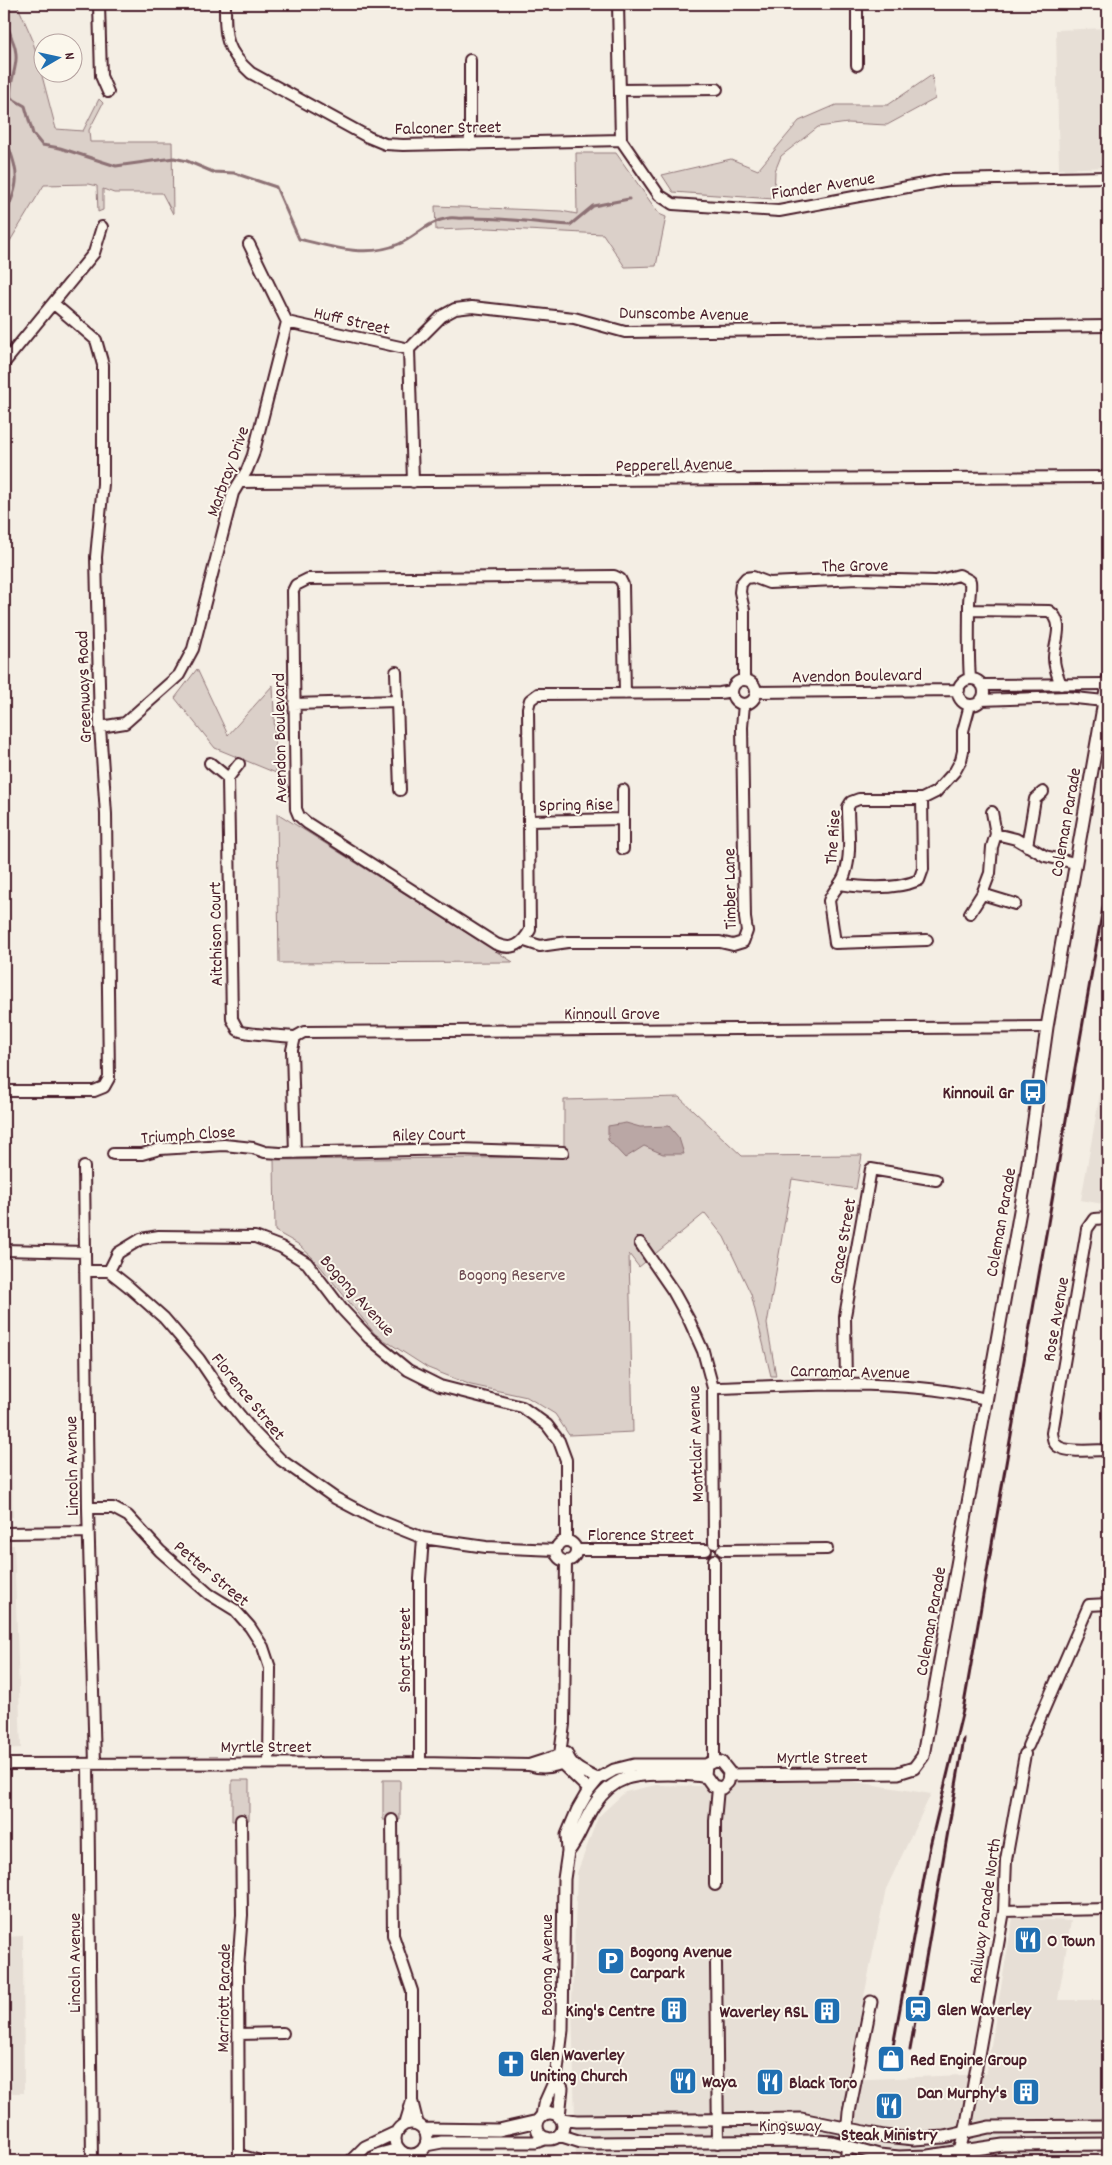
<svg xmlns="http://www.w3.org/2000/svg" width="1112" height="2165" viewBox="0 0 1112 2165" font-family="Dekko,sans-serif">
	<style>
		.built { fill: #e7dfd6 }
		.green { fill: #dbd0c9; stroke: #92787a }
		.water { fill: #baa7a5; stroke: #8d7174 }
		.lines { fill: none; stroke-linecap: round; stroke-linejoin: round }
		.stream { stroke: #8d7174; stroke-width: 3 }
		.minor-casing { stroke: #4a1f2b; stroke-width: 14 }
		.tertiary-casing { stroke: #4a1f2b; stroke-width: 15 }
		.minor { stroke: #fbf7ec; stroke-width: 10 }
		.tertiary { stroke: #fbf7ec; stroke-width: 11 }
		.rail { stroke: #4a1f2b; stroke-width: 3 }
		.labels { text-anchor: middle; stroke-width: 4; stroke-linejoin: round; paint-order: stroke }
		.street-label { font-size: 18px; fill: #4a1f2b; stroke: #fbf7ec }
		.poi-label { font-size: 18px; font-weight: bold; fill: #4a1f2b; stroke: #fbf7ec; text-anchor: start }
		.park-label { font-size: 18px; fill: #6e4b52; stroke: #fbf7ec }
	</style>
	<rect width="100%" height="100%" fill="#f4eee4"/>
	<filter id="ink" filterUnits="userSpaceOnUse"><feTurbulence type="fractalNoise" baseFrequency=".02" numOctaves="2"/><feDisplacementMap in="SourceGraphic" scale="10" xChannelSelector="R" yChannelSelector="G"/><feConvolveMatrix kernelMatrix="1 2 1 2 8 2 1 2 1" color-interpolation-filters="sRGB"/></filter>
	<g filter="url(#ink)">
		<!-- built -->
		<path class="built" d="M1108,28V167L1059,169L1056,30Z
			M1108,1049V1205L1081,1200Z
			M4,1435H11L13,1517H4Z
			M4,1545H14L21,1748L4,1749Z
			M764,1780H844L931,1794L886,1889L847,2080L986,2074L1013,1918L1071,1921L1058,2000H1108V2161H576L572,2001L577,1873L598,1817L625,1792L656,1785L698,1786Z
			M23,1936L24,2093H4V1937Z"/>
		<!-- green -->
		<path class="green" d="M4,4H17L32,38L56,129L83,131L99,99L103,103L89,130L90,142H172L173,214L162,193H114L103,189V210L98,212L97,186L89,184L44,185L4,251Z
			M932,75L935,99L887,125L848,123L818,127L781,156L775,171L774,199L673,192L662,175L731,159L758,170L799,121L836,105H888Z
			M576,153H616L659,214L666,217L656,266L625,267L603,234L488,228L436,230L435,206L561,211L577,214Z
			M197,669L228,735L273,685L276,773L215,748L175,698Z
			M277,813L513,962L279,963Z
			M679,1097L742,1156L862,1155L856,1189L792,1179L767,1324L776,1376H771L751,1294L724,1237L705,1213L639,1267L629,1254L633,1432L569,1435L555,1414L527,1397L471,1385L428,1368L375,1334L316,1261L298,1244L275,1231L274,1160L564,1157V1100Z
			M232,1780H249V1820L232,1821Z
			M383,1780H400V1820H383Z"/>
		<!-- water -->
		<path class="water" d="M626,1123L640,1127L669,1126L679,1138L684,1154H663L644,1146L625,1158L608,1140V1126Z"/>
		<g class="lines">
			<!-- stream -->
			<path class="stream" d="M4,25C9,28 10,33 12,39C23,64 8,76 11,98L25,106L33,134L42,145L60,148L116,166L174,158L187,161L213,172L234,173L276,187L299,239C331,247 367,258 399,244C417,236 428,221 449,218C454,217 459,219 464,218C500,217 535,223 570,225L593,206L629,199
				M4,132C16,171 24,177 4,216"/>
			<!-- minor casing -->
			<g class="minor-casing">
				<path id="minor" d="M99,4L101,76L108,92
					M225,4C225,37 225,50 251,73L368,137L385,144L403,145L621,140
					M618,4L621,140L659,195L673,204L779,211L945,180L1108,177
					M857,4V65
					M470,60V144
					M620,90L717,89
					M287,322L409,349
					M4,363L94,253L102,227
					M240,482L1108,477
					M413,482L409,349L442,316L455,309L472,307L574,318L625,332L1108,326
					M969,610L1049,611C1066,622 1054,642 1054,658C1054,668 1058,676 1061,685
					M396,672L400,790
					M958 692a13 13 0 1 1 26 0a13 13 0 1 1-26 0Z
					M744,680V610L740,592L741,584L746,578L753,577L769,583L858,579L936,581L959,575L970,581C971,589 969,596 969,604C969,629 968,654 970,679
					M732 692a12 12 0 1 1 24 0a12 12 0 1 1-24 0Z
					M982,685L1107,684
					M756,692L959,690
					M625,694L623,585L620,579L614,576L308,579L296,585L293,591L296,809L299,816L307,823L496,944C512,951 522,945 530,930L528,708L530,700L538,694L720,693L732,691
					M981,700L1066,697L1104,701
					M294,704L397,701
					M100,727L125,723L179,675L193,649L233,493L247,470L253,455L287,322L249,244
					M210,763L228,778L239,764
					M228,778L232,1019C234,1022 236,1027 238,1030C242,1034 285,1036 295,1037
					M623,790V849
					M529,821L623,819
					M996,834L1016,839L1045,856L1075,863
					M1027,846L1035,799L1043,792
					M840,884C864,888 895,890 919,880L923,869L922,799
					M982,894L1015,904
					M970,913L982,894L990,873L992,847L996,834L992,812
					M927,940L835,943L829,901C832,891 842,884 845,874C852,853 848,829 848,807L851,802L859,799H922L936,792L955,771L961,760L963,751V731L970,705
					M525,941L540,946L568,942H720L733,945L743,942L747,931L745,918L742,727L744,704
					M4,1091H94L104,1087L109,1078L106,814L100,727L96,557L103,484V365L96,340L54,304
					M295,1153L292,1050L295,1037L304,1032L1047,1027
					M113,1154H142L160,1149L224,1145L253,1148L265,1152L280,1153L458,1149L563,1152
					M84,1167L88,1508L95,1764
					M1108,1218L1094,1219L1087,1229L1052,1433C1053,1438 1053,1444 1059,1447C1068,1453 1097,1450 1108,1450
					M640,1243L673,1291L689,1320L703,1351L713,1388L714,1543
					M4,1250L85,1252
					M85,1271H109L118,1253L141,1239L159,1236L255,1237L281,1247L307,1263L342,1309L369,1338L408,1370L440,1386L522,1407L547,1425L559,1441L566,1460V1541
					M109,1271L128,1286L164,1318L199,1359L224,1396L251,1429L281,1460L335,1498L373,1518L423,1538L486,1547L556,1550
					M846,1385L845,1316L871,1169L936,1180
					M713,1388C803,1386 897,1377 986,1399
					M88,1508H113L128,1516L160,1551L209,1594L235,1610L250,1627L263,1647L270,1668L269,1763
					M4,1533L88,1532
					M556 1551a10 10 0 1 1 20 0a10 10 0 1 1-20 0Z
					M576,1550H706
					M722,1550L827,1549
					M714,1560V1761
					M566,1562L564,1724L560,1755L564,1766L589,1790
					M1028,1746L1089,1605L1108,1604
					M567,1753C571,1768 585,1772 598,1779
					M420,1763V1579L423,1538
					M4,1764L420,1763L529,1765C544,1770 556,1768 569,1759
					M88,1764L92,2161
					M529,1765L566,1753
					M241,1820L242,1915L238,1966L239,2155L260,2161
					M392,1820L393,1935L412,1991V2101L405,2124
					M715,1885V1821L718,1788
					M1004,1911L1108,1909
					M716,1963L718,2143
					M239,2034L283,2033
					M412,2101L418,2125
					M846,2161L847,2146
					M957,2161L966,2126L1004,1911L1006,1860L1025,1754"/>
			</g>
			<!-- tertiary casing -->
			<g class="tertiary-casing">
				<path id="tertiary" d="M714,1761L721,1762L729,1772L728,1782L722,1788L713,1786L705,1775L706,1765Z
					M729,1775L898,1773L914,1768L923,1756L1026,1177L1047,1027L1108,679
					M568,1852C580,1837 584,1820 594,1805C614,1775 635,1774 668,1774C681,1774 694,1774 706,1777
					M556,2078L562,2088L559,2116
					M537 2126a13 13 0 1 1 26 0a13 13 0 1 1-26 0Z
					M542,2116L544,2105L556,2078L562,2030L564,1879L568,1852L567,1835L578,1809L589,1790L598,1779L614,1770L634,1765H706
					M561,2119L577,2121L801,2119L884,2136L914,2139L944,2137L989,2127L1108,2126
					M395 2139a16 16 0 1 1 32 0a16 16 0 1 1-32 0Z
					M423,2129L499,2130L538,2121
					M559,2135L581,2142L592,2143L817,2141L832,2142L879,2155L899,2157L928,2156L1003,2145L1108,2144
					M847,2135L849,2112L871,2002
					M426,2145L442,2142H536L547,2138
					M351,2161L365,2147L397,2132
					M369,2161L380,2154L399,2149"/>
			</g>
			<!-- minor -->
			<use href="#minor" class="minor"/>
			<!-- tertiary -->
			<use href="#tertiary" class="tertiary"/>
			<!-- rail -->
			<path class="rail" d="M893,2046L930,1846L963,1710L1108,879
				M910,2050L964,1739"/>
		</g>
	</g>
	<!-- icons -->
	<defs>
		<g id="bus-square" transform="scale(1.4375)"><rect x="-9" y="-9" width="18" height="18" rx="4" fill="#1f6fb2" stroke="#fbf7ec"/><path d="M-5-6H5V4H4V6H2V4H-2V6H-4V4H-5ZM-3.5-4V0h7V-4ZM-3.5 1.2v1.5H-2V1.2ZM2 1.2v1.5H3.5V1.2Z" fill="#fff"/></g>
		<g id="restaurant-square" transform="scale(1.4375)"><rect x="-9" y="-9" width="18" height="18" rx="4" fill="#1f6fb2" stroke="#fbf7ec"/><path d="M-5-6h1v4h1v-4h1v4h1v-4h1v5L-1.5 .5V6h-2V.5L-5-1ZM5-6V6H3V1.5H1.5Q1.5-4 5-6Z" fill="#fff"/></g>
		<g id="parking-square" transform="scale(1.4375)"><rect x="-9" y="-9" width="18" height="18" rx="4" fill="#1f6fb2" stroke="#fbf7ec"/><path d="M-3.5-5.5H1a3.5 3.5 0 0 1 0 7H-1V5.5H-3.5ZM-1-3.4V-.6H.8a1.4 1.4 0 0 0 0-2.8Z" fill="#fff"/></g>
		<g id="station-square" transform="scale(1.4375)"><rect x="-9" y="-9" width="18" height="18" rx="4" fill="#1f6fb2" stroke="#fbf7ec"/><path d="M-3-6H3Q5-6 5-4V2Q5 4 3 4L4.5 6H3L1.5 4h-3L-3 6H-4.5L-3 4Q-5 4-5 2V-4Q-5-6-3-6ZM-3.5-4v3h7v-3ZM-3.5 1v1.5H-2V1ZM2 1v1.5H3.5V1Z" fill="#fff"/></g>
		<g id="building-square" transform="scale(1.4375)"><rect x="-9" y="-9" width="18" height="18" rx="4" fill="#1f6fb2" stroke="#fbf7ec"/><path d="M-4-6H4V6H1V3H-1V6H-4ZM-2.5-4.3h1.7v1.8h-1.7ZM.8-4.3h1.7v1.8H.8ZM-2.5-1h1.7V.8h-1.7ZM.8-1h1.7V.8H.8Z" fill="#fff"/></g>
		<g id="shop-square" transform="scale(1.4375)"><rect x="-9" y="-9" width="18" height="18" rx="4" fill="#1f6fb2" stroke="#fbf7ec"/><path d="M-5-2.5h2.3a2.7 3.5 0 0 1 5.4 0H5L5.5 6h-11ZM-1.5-2.5h3a1.5 2.3 0 0 0-3 0Z" fill="#fff"/></g>
		<g id="church-square" transform="scale(1.4375)"><rect x="-9" y="-9" width="18" height="18" rx="4" fill="#1f6fb2" stroke="#fbf7ec"/><path d="M-1.2-6h2.4v3.5h3.3v2.4h-3.3V6h-2.4V-.1h-3.3v-2.4h3.3Z" fill="#fff"/></g>
	</defs>
	<g fill-rule="evenodd">
		<use href="#bus-square" x="1033" y="1092"/>
		<use href="#restaurant-square" x="1028" y="1940"/>
		<use href="#parking-square" x="611" y="1961"/>
		<use href="#station-square" x="918" y="2009"/>
		<use href="#building-square" x="674" y="2010"/>
		<use href="#building-square" x="827" y="2011"/>
		<use href="#shop-square" x="891" y="2059"/>
		<use href="#church-square" x="511" y="2064"/>
		<use href="#restaurant-square" x="683" y="2081"/>
		<use href="#restaurant-square" x="770" y="2082"/>
		<use href="#building-square" x="1026" y="2092"/>
		<use href="#restaurant-square" x="889" y="2106"/>
	</g>
	<g class="labels">
		<!-- street labels -->
		<g class="street-label">
			<text transform="translate(448 127) rotate(-1)" y="6">Falconer Street</text>
			<text transform="translate(823 185) rotate(-9)" y="6">Fiander Avenue</text>
			<text transform="translate(684 313) rotate(1)" y="6">Dunscombe Avenue</text>
			<text transform="translate(352 320) rotate(13)" y="6">Huff Street</text>
			<text transform="translate(674 464) rotate(-1)" y="6">Pepperell Avenue</text>
			<text transform="translate(227 471) rotate(-70)" y="6">Marbray Drive</text>
			<text transform="translate(855 565) rotate(-1)" y="6">The Grove</text>
			<text transform="translate(857 675) rotate(-1)" y="6">Avendon Boulevard</text>
			<text transform="translate(83 687) rotate(-92)" y="6">Greenways Road</text>
			<text transform="translate(279 738) rotate(-91)" y="6">Avendon Boulevard</text>
			<text transform="translate(576 804) rotate(-1)" y="6">Spring Rise</text>
			<text transform="translate(1065 822) rotate(-80)" y="6">Coleman Parade</text>
			<text transform="translate(832 837) rotate(-86)" y="6">The Rise</text>
			<text transform="translate(729 889) rotate(-91)" y="6">Timber Lane</text>
			<text transform="translate(215 934) rotate(-91)" y="6">Aitchison Court</text>
			<text x="612" y="1019">Kinnoull Grove</text>
			<text transform="translate(188 1134) rotate(-4)" y="6">Triumph Close</text>
			<text transform="translate(429 1134) rotate(-1)" y="6">Riley Court</text>
			<text transform="translate(1000 1222) rotate(-80)" y="6">Coleman Parade</text>
			<text transform="translate(842 1241) rotate(-80)" y="6">Grace Street</text>
			<text transform="translate(358 1295) rotate(48)" y="6">Bogong Avenue</text>
			<text transform="translate(1055 1319) rotate(-80)" y="6">Rose Avenue</text>
			<text transform="translate(850 1371) rotate(1)" y="6">Carramar Avenue</text>
			<text transform="translate(249 1396) rotate(51)" y="6">Florence Street</text>
			<text transform="translate(695 1444) rotate(-92)" y="6">Montclair Avenue</text>
			<text transform="translate(71 1466) rotate(-91)" y="6">Lincoln Avenue</text>
			<text x="641" y="1540">Florence Street</text>
			<text transform="translate(212 1573) rotate(40)" y="6">Petter Street</text>
			<text transform="translate(930 1621) rotate(-80)" y="6">Coleman Parade</text>
			<text transform="translate(404 1650) rotate(-90)" y="6">Short Street</text>
			<text x="266" y="1752">Myrtle Street</text>
			<text x="822" y="1763">Myrtle Street</text>
			<text transform="translate(984 1911) rotate(-82)" y="6">Railway Parade North</text>
			<text transform="translate(74 1963) rotate(-90)" y="6">Lincoln Avenue</text>
			<text transform="translate(546 1965) rotate(-90)" y="6">Bogong Avenue</text>
			<text transform="translate(223 1998) rotate(-89)" y="6">Marriott Parade</text>
			<text x="790" y="2131">Kingsway</text>
		</g>
		<!-- poi labels -->
		<g class="poi-label">
			<text x="1014" y="1098" text-anchor="end">Kinnouil Gr</text>
			<text x="1047" y="1946">O Town</text>
			<text x="630" y="1957">Bogong Avenue<tspan x="630" dy="21">Carpark</tspan></text>
			<text x="937" y="2015">Glen Waverley</text>
			<text x="655" y="2016" text-anchor="end">King's Centre</text>
			<text x="808" y="2017" text-anchor="end">Waverley RSL</text>
			<text x="530" y="2060">Glen Waverley<tspan x="530" dy="21">Uniting Church</tspan></text>
			<text x="910" y="2065">Red Engine Group</text>
			<text x="702" y="2087">Waya</text>
			<text x="789" y="2088">Black Toro</text>
			<text x="1007" y="2098" text-anchor="end">Dan Murphy's</text>
			<text x="889" y="2140" text-anchor="middle">Steak Ministry</text>
		</g>
		<!-- park labels -->
		<g class="park-label">
			<text x="512" y="1280">Bogong Reserve</text>
		</g>
	</g>
	<!-- margin -->
	<rect width="1112" height="2165" fill="none" stroke="#fbf7ec" stroke-width="20"/>
	<rect x="10" y="10" width="1092" height="2145" fill="none" stroke="#4a1f2b" stroke-width="2" filter="url(#ink)"/>
	<!-- north arrow -->
	<g transform="translate(58 58) rotate(81)"><circle r="24" fill="#fbf7ec" stroke="#b4a19f"/>
	<path d="M0-4L9 19L0 12L-9 19Z" fill="#1f6fb2"/>
	<text y="-8" font-size="14" font-weight="bold" text-anchor="middle" fill="#4a1f2b">N</text>
	</g>
</svg>
